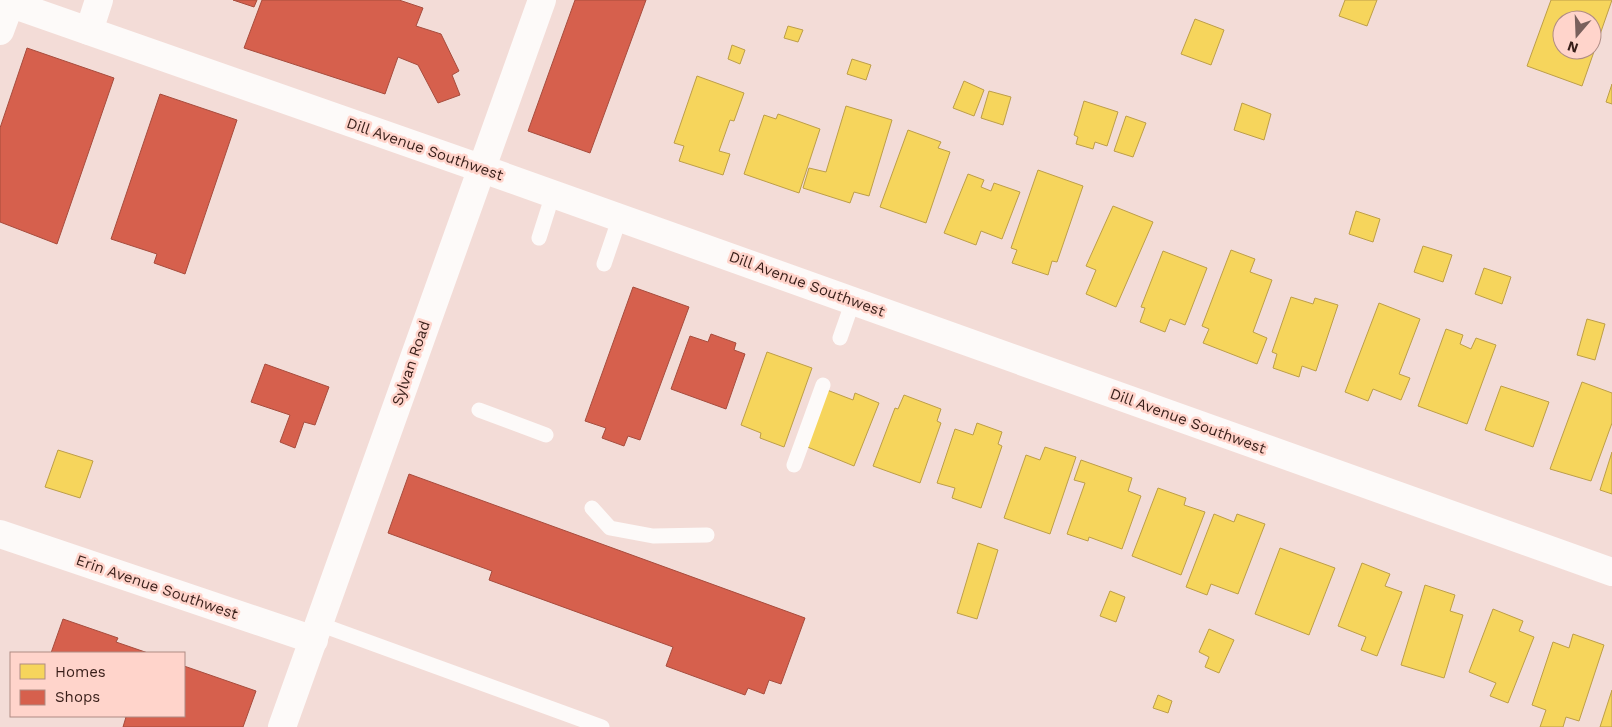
<svg xmlns="http://www.w3.org/2000/svg" width="1612" height="727" viewBox="0 0 1612 727" font-family="'Work Sans',sans-serif">
	<style>
		.homes { fill: #f6d55c; stroke: #bd9e48; fill-rule: evenodd }
		.shops { fill: #d6604d; stroke: #a74c3d }
		.lines { fill: none; stroke-linecap: round; stroke-linejoin: round }
		.service { stroke: #fdfaf9; stroke-width: 15 }
		.minor { stroke: #fdfaf9; stroke-width: 28 }
		.secondary { stroke: #fdfaf9; stroke-width: 28 }
		.labels { text-anchor: middle; stroke-width: 5; stroke-linejoin: round; paint-order: stroke }
		.street-label { font-size: 15px; fill: #381e19; stroke: #ffd4cb }
	</style>
	<rect width="100%" height="100%" fill="#f3dcd7"/>
	<!-- homes -->
	<path class="homes" d="M1345,0H1377L1367,26L1339,16Z
		M1551,0H1612L1582,86L1527,66ZM1562,20H1592V50H1562Z
		M1195,19L1224,30L1211,65L1181,54Z
		M788,26L803,30L798,42L784,38Z
		M732,45L745,50L740,64L728,59Z
		M852,59L871,65L866,80L847,74Z
		M697,76L744,93L734,121L730,120L719,151L730,154L723,175L679,161L684,146L674,143Z
		M964,81L984,90L974,116L953,108Z
		M1612,84V104L1606,102Z
		M989,91L1011,97L1003,125L981,118Z
		M1084,101L1118,112L1107,146L1095,142L1093,149L1076,144L1078,137L1074,135Z
		M1242,103L1271,114L1264,140L1234,130Z
		M846,106L892,120L869,196L854,192L850,203L803,188L809,168L826,172Z
		M778,114L820,129L799,193L744,174L764,115L776,119Z
		M1126,116L1146,123L1133,157L1114,151Z
		M908,130L941,142L938,148L950,152L926,223L880,207Z
		M1038,170L1083,186L1057,262L1052,261L1048,275L1012,263L1017,250L1011,248Z
		M968,174L984,180L981,187L991,191L994,183L1020,192L1002,239L981,231L976,245L944,233Z
		M1113,206L1153,222L1116,307L1086,294L1096,270L1086,266Z
		M1356,211L1380,219L1373,242L1349,234Z
		M1423,246L1452,255L1443,282L1414,272Z
		M1231,250L1255,259L1250,272L1272,280L1253,332L1267,338L1257,364L1203,343L1209,329L1202,326Z
		M1163,251L1207,268L1185,325L1170,319L1165,332L1140,322L1145,308L1141,307Z
		M1484,268L1511,277L1502,304L1475,294Z
		M1291,297L1313,304L1315,298L1338,305L1316,371L1302,366L1299,377L1273,368L1277,354L1272,352Z
		M1379,303L1420,319L1399,374L1410,378L1401,400L1373,389L1368,401L1345,392Z
		M1587,319L1605,324L1595,360L1577,355Z
		M1446,329L1463,335L1460,344L1471,349L1476,338L1496,345L1467,424L1418,406Z
		M767,352L812,368L784,447L760,438L761,433L741,425Z
		M1582,382L1612,393V423L1591,481L1550,469Z
		M1501,386L1549,402L1533,447L1485,430Z
		M827,390L853,400L855,393L879,403L854,466L805,446Z
		M904,395L941,409L937,421L941,423L920,483L873,466L895,408L898,409Z
		M977,423L1002,432L998,444L1002,446L981,508L952,498L955,488L937,483L955,429L973,435Z
		M1045,447L1076,457L1050,534L1004,518L1026,455L1040,460Z
		M58,450L93,461L80,498L45,487Z
		M1612,452V494L1600,490Z
		M1081,460L1132,478L1128,491L1141,496L1122,549L1089,537L1088,541L1067,534L1085,483L1074,480Z
		M1158,488L1186,498L1184,505L1205,512L1181,575L1132,556Z
		M1214,514L1234,522L1237,514L1265,524L1238,594L1211,584L1207,595L1186,587Z
		M978,543L998,550L977,619L957,613Z
		M1280,548L1335,568L1309,635L1255,614Z
		M1362,563L1390,574L1385,586L1402,592L1377,656L1361,650L1366,637L1338,626Z
		M1425,585L1455,595L1450,611L1463,615L1444,678L1401,665Z
		M1110,591L1125,597L1116,622L1100,616Z
		M1493,609L1523,621L1519,631L1534,637L1508,703L1490,696L1496,683L1469,672Z
		M1209,629L1234,640L1219,673L1205,667L1209,657L1199,652Z
		M1573,634L1604,645L1579,721L1566,717L1563,727H1540L1546,710L1532,705L1553,642L1569,648Z
		M1612,690V727H1600Z
		M1158,695L1172,701L1168,713L1153,708Z"/>
	<!-- shops -->
	<path class="shops" d="M233,0H257L254,7Z
		M262,0H399L423,8L416,26L441,34L459,71L452,75L460,95L438,103L418,65L398,57L385,94L244,48Z
		M575,0H646L590,153L528,131Z
		M27,48L114,78L57,244L0,222V128Z
		M160,94L237,120L185,274L154,263L157,254L111,239Z
		M633,287L689,307L640,440L628,436L624,446L602,438L606,428L585,421Z
		M711,334L736,343L734,350L745,354L726,409L671,389L690,336L708,342Z
		M265,364L329,387L315,425L304,422L295,448L280,442L290,415L251,402Z
		M409,474L805,618L781,684L769,680L764,694L748,688L745,695L666,666L673,647L489,580L492,571L388,533Z
		M63,619L118,638L116,642L148,653H51Z
		M184,666L256,691L243,727H123L126,717L122,716H184Z"/>
	<g class="lines">
		<!-- service -->
		<path class="service" d="M539,238L553,194
			M604,264L620,217
			M840,338L853,301
			M479,410L546,435
			M794,465L823,385
			M592,508L610,528L653,536L707,535
			M319,624L602,727"/>
		<!-- minor -->
		<path class="minor" d="M0,31L10,4
			M89,31L99,0
			M0,534L314,640"/>
		<!-- secondary -->
		<path class="secondary" d="M0,0L480,168L1612,572
			M282,727L542,0"/>
	</g>
	<g class="labels">
		<!-- street labels -->
		<g class="street-label">
			<text transform="translate(425 149) rotate(19)" y="5">Dill Avenue Southwest</text>
			<text transform="translate(807 284) rotate(20)" y="5">Dill Avenue Southwest</text>
			<text transform="translate(411 363) rotate(-71)" y="5">Sylvan Road</text>
			<text transform="translate(1188 421) rotate(20)" y="5">Dill Avenue Southwest</text>
			<text transform="translate(157 587) rotate(19)" y="5">Erin Avenue Southwest</text>
		</g>
	</g>
	<!-- legend -->
	<rect x="10" y="652" width="175" height="65" fill="#ffd4cb" stroke="#af8b84"/>
	<rect x="20" y="664" width="25" height="15" fill="#f6d55c" stroke="#af8b84"/>
	<text x="55" y="677" font-size="15" fill="#381e19">Homes</text>
	<rect x="20" y="690" width="25" height="15" fill="#d6604d" stroke="#af8b84"/>
	<text x="55" y="702" font-size="15" fill="#381e19">Shops</text>
	<!-- north arrow -->
	<g transform="translate(1577 35) rotate(199)"><circle r="24" fill="#ffd4cb" stroke="#af8b84"/>
	<path d="M0-4L9 19L0 12L-9 19Z" fill="#79605c"/>
	<text y="-8" font-size="14" font-weight="bold" text-anchor="middle" fill="#381e19">N</text>
	</g>
</svg>
